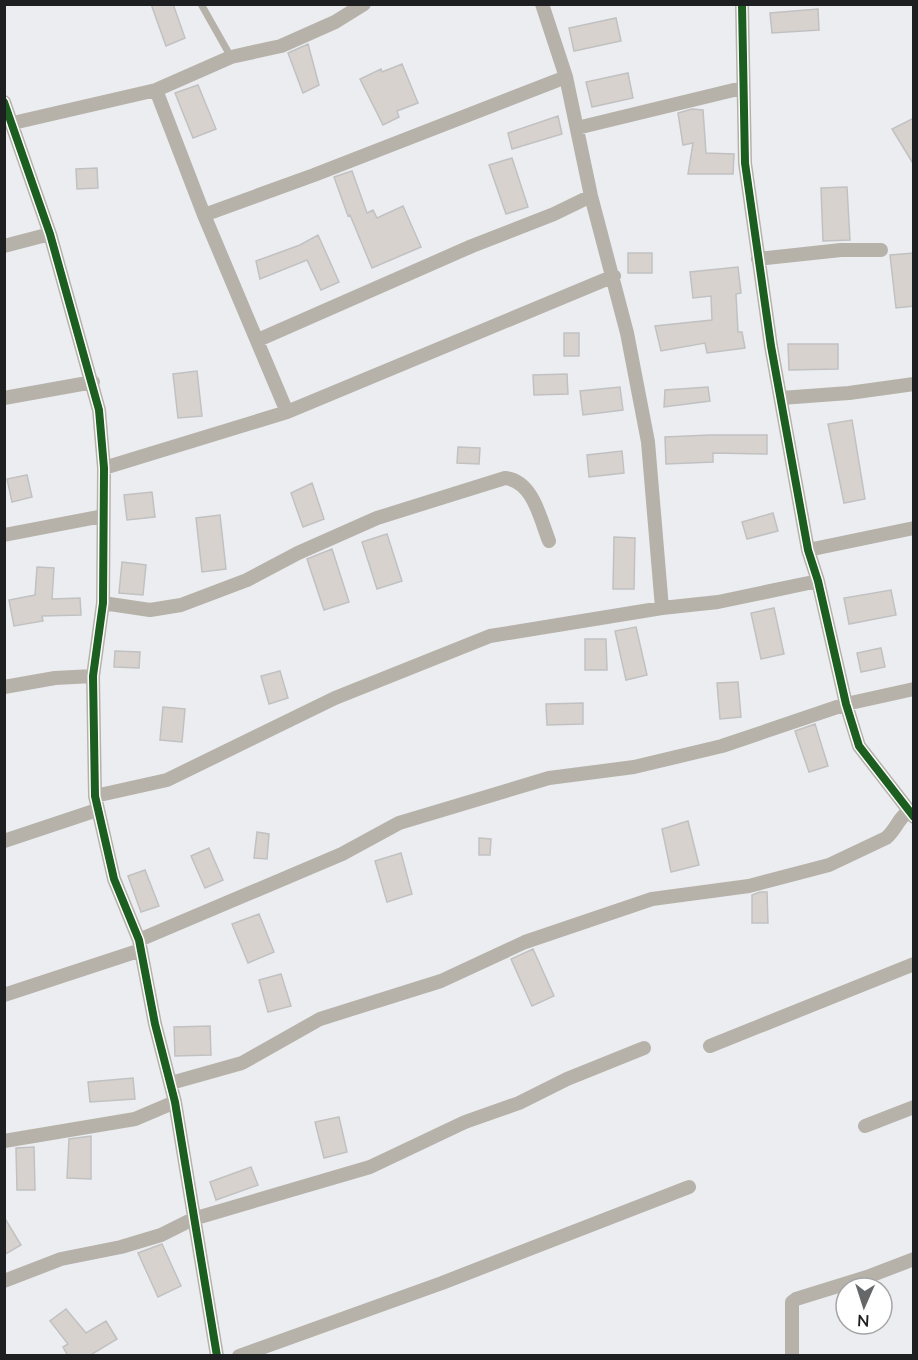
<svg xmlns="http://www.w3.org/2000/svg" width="918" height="1360" viewBox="0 0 918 1360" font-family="Lato,sans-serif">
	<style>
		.building { fill: #d8d2ce; stroke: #c1c1c2; stroke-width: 1.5 }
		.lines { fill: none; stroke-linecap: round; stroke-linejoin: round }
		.service { stroke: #b6b2aa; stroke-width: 7 }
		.minor { stroke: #b6b2aa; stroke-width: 14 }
		.cycleway-casing { stroke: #fff; stroke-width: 11 }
		.cycleway { stroke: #1b5e20; stroke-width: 8 }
	</style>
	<rect width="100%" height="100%" fill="#ebedf0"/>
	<!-- building -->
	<path class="building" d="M151,4H173L185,38L166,46Z
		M818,9L819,30L772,33L770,13Z
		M616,18L621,41L574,51L569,28Z
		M308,44L319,85L303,93L288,53Z
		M402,64L418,103L397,111L399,117L383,125L360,79L381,69L382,72Z
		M628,73L633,98L592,107L586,82Z
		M198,85L216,129L193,138L175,93Z
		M692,109L703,110L706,153L734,154L733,174H688L693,143L683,145L678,113Z
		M558,116L562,134L512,149L508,133Z
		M914,118V165L892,129Z
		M512,158L528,207L506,214L489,165Z
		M97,168L98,188L77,189L76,169Z
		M352,171L367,213L373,210L377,218L403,206L421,247L372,268L350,215L348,216L334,177Z
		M847,187L850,240L823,241L821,188Z
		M318,235L339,282L321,290L307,260L260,279L256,261L300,245Z
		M628,253H652V273H628Z
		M914,253V306L896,308L890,255Z
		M738,267L741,293L736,294L738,332H742L745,348L707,353L705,343L661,351L655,326L712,320L711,296L693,298L690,272Z
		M564,333H579V356H564Z
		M788,344H838V369L789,370Z
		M197,371L202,416L178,418L173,374Z
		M567,374L568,394L534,395L533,375Z
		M620,387L623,410L583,415L580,391Z
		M708,387L710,401L664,407L665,390Z
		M852,420L865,499L844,503L828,424Z
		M710,435H767V454L713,453V462L666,464L665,437Z
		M458,447L480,448L479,464L457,463Z
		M622,451L624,473L589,477L587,455Z
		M27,475L32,497L12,502L7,479Z
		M312,483L324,519L303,527L291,493Z
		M152,492L155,517L127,520L124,495Z
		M773,513L778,531L747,539L742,522Z
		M220,515L226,569L202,572L196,518Z
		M387,534L402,581L377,589L362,542Z
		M614,537L635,538L634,589H613Z
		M332,549L349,602L324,610L307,559Z
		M122,562L146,565L143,595L119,593Z
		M37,567L54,568L52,599L80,598L81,615L42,616L43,621L14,626L9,600L35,595Z
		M891,590L896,615L849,624L844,598Z
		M774,608L784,654L761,659L751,613Z
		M636,627L647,675L626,680L615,631Z
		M585,639H606L607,670H585Z
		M881,648L885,667L861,672L857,653Z
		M115,651L140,652L139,668L114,667Z
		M280,671L288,698L269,704L261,676Z
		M738,682L741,717L720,719L717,683Z
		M583,703V724L547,725L546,704Z
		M163,707L185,709L182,742L160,740Z
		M815,724L828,766L809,772L795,731Z
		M688,821L699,865L671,872L662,829Z
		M257,832L269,834L267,859L254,858Z
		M479,838L491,839L490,855H479Z
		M209,848L223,880L205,888L191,856Z
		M401,853L412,894L387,902L375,861Z
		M145,870L159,906L141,912L128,876Z
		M760,892H767L768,923H752V895Z
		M259,914L274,952L248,963L232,924Z
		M533,949L554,996L532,1006L511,959Z
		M281,974L291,1006L268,1012L259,980Z
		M210,1026L211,1055L175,1056L174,1027Z
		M133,1078L135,1099L90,1102L88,1082Z
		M339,1117L347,1152L324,1158L315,1122Z
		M91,1136V1179L67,1178L69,1139Z
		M34,1147L35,1190H17L16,1148Z
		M251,1167L258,1185L216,1200L210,1182Z
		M4,1217L21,1245L4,1255Z
		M162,1244L181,1286L158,1297L138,1253Z
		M66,1309L86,1333L106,1321L117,1339L89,1356H68L63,1347L68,1344L50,1321Z"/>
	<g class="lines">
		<!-- service -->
		<path class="service" d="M201,4L231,57"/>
		<!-- minor -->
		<path class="minor" d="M542,4L566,77L591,196L627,333L648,442L662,608
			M742,4L745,163L771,346L808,550L818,581L846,704L859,746L914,817
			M156,90L204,215L287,412
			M4,102L50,234L99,410L104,468L103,603L93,676L95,796L114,879L139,940L155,1024L175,1102L217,1356
			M13,123L156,90L231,57L281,46L335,22L364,4
			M577,128L742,88
			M204,215L314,175L566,77
			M4,246L50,234
			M758,259L841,250H881
			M258,340L472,246L554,214L591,196
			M4,398L93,382
			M781,398L849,393L914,384
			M104,468L287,412L614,276
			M4,535L103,516
			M808,550L914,528
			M103,603L150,610L181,605L247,580L298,553L377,518L505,478C533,481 540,518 549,541
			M4,687L55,678L93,676
			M95,796L167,780L335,698L490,636L662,608L718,602L818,581
			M4,841L97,810
			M139,940L342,854L399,823L549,778L634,767L722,746L846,704L914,689
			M4,995L141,950
			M710,1046L914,964
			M171,1083L242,1063L320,1019L441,981L525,942L652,899L749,886L829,865L886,838C896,830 898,818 909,811
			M865,1126L914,1107
			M4,1141L135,1119L175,1102
			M4,1281L61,1259L121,1247L161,1235L193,1219L370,1167L465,1122L519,1103L567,1079L644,1048
			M239,1356L442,1283L689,1187
			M792,1356V1302L796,1299L867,1277L914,1259"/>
		<!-- cycleway casing -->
		<g class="cycleway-casing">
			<path id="cycleway" d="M742,4L745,163L771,346L808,550L818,581L846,704L859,746L914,817
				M4,102L50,234L99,410L104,468L103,603L93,676L95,796L114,879L139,940L155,1024L175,1102L217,1356"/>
		</g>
		<!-- cycleway -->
		<use href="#cycleway" class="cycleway"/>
	</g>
	<!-- border -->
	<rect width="918" height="1360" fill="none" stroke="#1e1f21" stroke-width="12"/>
	<!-- north arrow -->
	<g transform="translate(864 1306) rotate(183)"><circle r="28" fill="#ffffff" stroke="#a5a5a6" stroke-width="1.5"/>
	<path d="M0-4.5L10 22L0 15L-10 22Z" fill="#666769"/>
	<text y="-9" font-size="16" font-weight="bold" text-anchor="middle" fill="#1e1f21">N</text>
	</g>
</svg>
